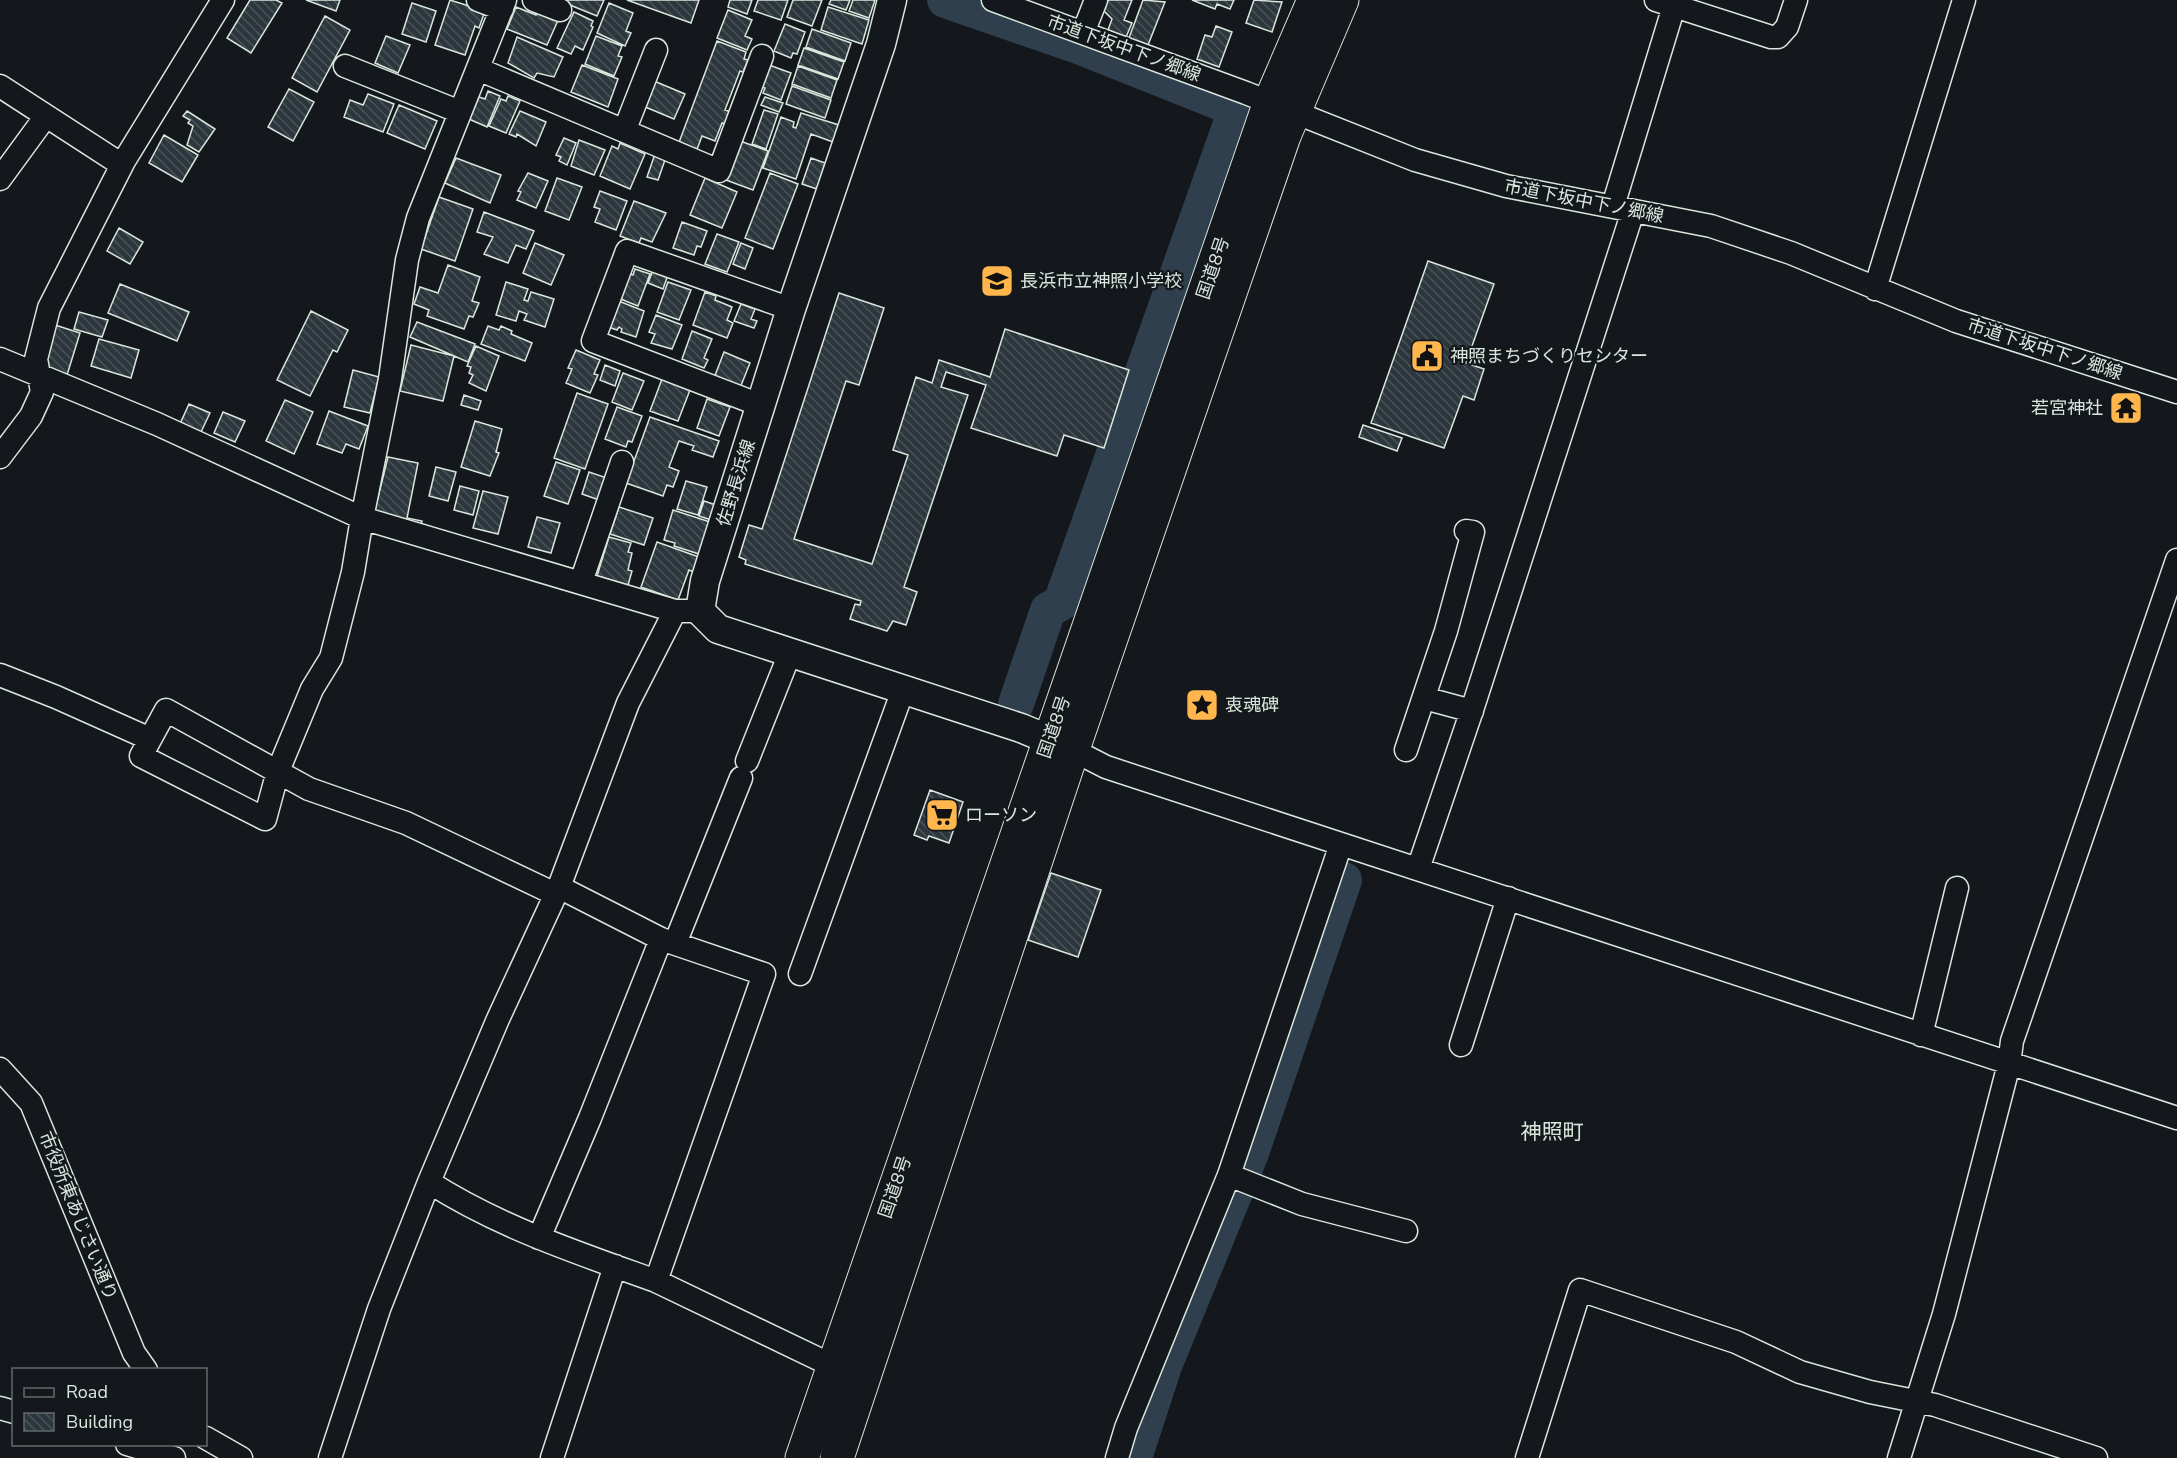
<svg xmlns="http://www.w3.org/2000/svg" width="2177" height="1458" viewBox="0 0 2177 1458" font-family="'Nunito Sans','Noto Sans JP',sans-serif">
	<style>
		.lines { fill: none; stroke-linecap: round; stroke-linejoin: round }
		.river { stroke: #2f3f4d; stroke-width: 36 }
		.building { fill: url(#building-back-hatch); stroke: #d8e6dc; stroke-width: 1.5 }
		.minor-casing { stroke: #d8e6dc; stroke-width: 25 }
		.major-casing { stroke: #d8e6dc; stroke-width: 31 }
		.highway-casing { stroke: #d8e6dc; stroke-width: 35 }
		.minor { stroke: #14181c; stroke-width: 22 }
		.major { stroke: #14181c; stroke-width: 28 }
		.highway { stroke: #14181c; stroke-width: 33 }
		.labels { text-anchor: middle; stroke-width: 4.5; stroke-linejoin: round; paint-order: stroke }
		.street-label { font-size: 18px; fill: #d8e6dc; stroke: #14181c }
		.poi-label { font-size: 18px; fill: #d8e6dc; stroke: #14181c; text-anchor: start }
		.quarter-label { font-size: 21px; fill: #d8e6dc; stroke: #14181c }
	</style>
	<defs>
		<pattern id="building-back-hatch" width="6" height="6" patternUnits="userSpaceOnUse" patternTransform="scale(1.5)"><rect width="6" height="6" fill="#2c363c"/><path d="M-1 5l2 2M0 0l6 6M5-1l2 2" fill="none" stroke="#4a5358"/></pattern>
	</defs>
	<rect width="100%" height="100%" fill="#14181c"/>
	<g class="lines">
		<!-- river -->
		<path class="river" d="M945,0L1081,47L1229,106L1233,118L1061,603L1048,610L1016,704
			M1134,1458L1164,1366L1251,1153L1344,880"/>
	</g>
	<!-- building -->
	<path class="building" d="M250,0H276L282,3L251,53L227,38Z
		M306,0H340L336,11Z
		M450,0L485,11L479,28L475,26L465,55L435,45Z
		M566,0H604L597,16L565,3Z
		M627,0H699L691,23Z
		M730,0H752L747,14L728,7Z
		M758,0H788L781,20L754,11Z
		M793,0H822L812,26L787,17Z
		M831,0H850L846,10L829,4Z
		M853,0H875L869,18L849,11Z
		M1108,0H1132L1124,20L1132,23L1126,37L1108,30L1112,19L1104,11Z
		M1143,0L1165,2L1148,45L1129,38Z
		M1192,0H1234L1230,9L1217,4L1215,9Z
		M1254,0L1282,2L1272,32L1246,23Z
		M412,3L436,11L426,42L402,34Z
		M609,3L633,13L626,31L631,33L625,46L597,33Z
		M516,7L536,15L540,7L560,16L547,45L507,29Z
		M828,7L869,20L862,44L821,30Z
		M728,10L752,20L745,36L752,39L747,50L717,38Z
		M574,12L593,21L591,26L593,27L583,50L575,46L571,54L557,48Z
		M325,16L350,30L317,92L292,78Z
		M785,24L805,32L797,54L793,53L791,58L774,51Z
		M1216,26L1232,32L1219,67L1197,59L1205,35L1212,37Z
		M812,29L851,43L845,61L806,47Z
		M386,36L410,45L398,73L375,63Z
		M596,36L622,46L618,56L622,57L614,76L585,64Z
		M517,37L563,57L554,77L537,73L534,78L508,63Z
		M717,41L746,52L744,59L748,60L743,72L740,71L725,110L731,112L726,124L722,123L715,141L702,136L696,152L678,145Z
		M804,48L844,62L838,79L798,65Z
		M582,65L618,79L608,107L571,92Z
		M769,65L791,73L781,100L763,93L765,88L761,87Z
		M798,66L837,80L831,98L792,84Z
		M654,81L685,94L674,119L643,106Z
		M792,86L831,100L825,118L786,104Z
		M289,89L314,102L293,141L268,127Z
		M488,91L500,96L487,127L469,119L479,97L485,99Z
		M368,94L394,104L383,132L344,117L350,100L363,105Z
		M508,96L520,101L506,133L489,126L501,99L506,101Z
		M765,97L783,103L779,112L761,105Z
		M399,105L437,121L425,149L387,133Z
		M764,110L778,114L766,149L752,144Z
		M187,111L215,129L199,152L187,145L193,126L188,123L190,120L183,116Z
		M520,111L546,122L536,146L517,134L516,137L509,134Z
		M801,113L839,125L833,142L811,134L796,179L763,168L781,117L794,122L793,127L796,128Z
		M164,135L198,155L182,182L149,163Z
		M564,138L576,143L567,165L559,161L561,157L556,155Z
		M579,140L605,150L594,175L571,166Z
		M740,141L768,151L753,190L726,180Z
		M620,143L645,154L630,189L600,176L612,146L618,149Z
		M655,154L666,157L658,180L647,177Z
		M456,158L501,175L490,203L445,183Z
		M811,158L825,163L817,189L802,184Z
		M528,173L548,181L536,208L517,200L521,192L518,191Z
		M770,173L798,184L773,249L745,238Z
		M557,178L582,187L569,220L545,211Z
		M705,178L737,192L722,228L690,215Z
		M600,191L627,201L616,230L595,222L600,209L594,207Z
		M439,197L473,209L455,261L421,249Z
		M634,201L666,213L652,242L641,238L639,243L620,236Z
		M484,212L534,231L526,249L516,245L508,263L484,254L493,237L477,232Z
		M682,222L707,231L701,247L697,246L694,255L673,248Z
		M119,228L143,242L130,264L107,251Z
		M717,234L739,242L727,272L705,264Z
		M535,243L564,255L551,285L523,273Z
		M741,243L753,248L745,269L733,264Z
		M1428,261L1494,284L1466,363L1484,369L1474,400L1463,396L1444,448L1371,423Z
		M448,265L480,277L472,301L479,303L473,317L469,316L464,329L427,316L429,310L414,304L420,287L438,293Z
		M635,269L650,274L638,306L618,298L628,273L633,275Z
		M653,270L668,275L663,289L648,283Z
		M506,282L528,289L524,300L528,301L531,292L554,299L545,327L524,320L527,314L519,311L516,321L496,315Z
		M668,282L691,290L679,320L657,312Z
		M120,284L189,312L177,341L108,313Z
		M705,292L716,296L715,300L732,307L727,320L733,323L727,338L693,325Z
		M839,293L884,308L859,385L846,381L794,539L872,564L908,455L893,450L916,377L932,383L939,360L990,377L1005,329L1129,370L1104,448L1064,435L1057,456L971,428L986,385L946,372L941,387L968,395L904,587L917,592L906,625L893,621L887,631L850,619L855,604L860,605L861,601L745,564L746,560L739,557L749,525L762,529Z
		M616,300L644,311L636,337L621,332L622,329L619,327L617,330L606,326Z
		M741,304L755,309L751,319L757,321L754,328L734,321Z
		M311,311L348,330L337,352L333,350L310,396L277,380Z
		M79,312L108,320L102,337L74,329Z
		M656,315L682,325L672,349L651,343L655,334L649,332Z
		M417,322L475,344L468,362L410,337Z
		M52,324L80,333L67,375L39,366Z
		M488,326L499,330L501,326L512,331L511,334L532,343L525,361L481,344Z
		M692,331L712,339L704,358L708,360L704,368L682,359Z
		M99,339L139,350L131,378L91,366Z
		M411,345L454,356L443,401L400,391Z
		M476,346L499,356L486,391L469,383L473,375L469,373L471,367L467,366Z
		M576,350L600,360L594,374L598,375L590,393L566,383L572,369L568,368Z
		M724,352L750,363L740,388L714,378Z
		M605,365L620,371L615,386L600,380Z
		M353,370L379,377L370,413L344,407Z
		M623,373L644,381L632,410L612,402Z
		M662,379L690,390L678,421L650,411Z
		M577,393L608,404L585,469L554,458Z
		M464,395L481,401L478,410L461,405Z
		M707,399L730,407L719,436L697,428Z
		M285,400L313,412L294,454L266,441Z
		M189,404L210,413L200,434L180,424Z
		M617,407L642,416L632,442L628,441L626,447L605,439Z
		M329,411L368,426L359,449L346,444L342,453L317,444Z
		M223,412L245,421L235,442L214,433Z
		M650,417L719,441L713,457L692,450L694,446L679,441L669,467L679,471L673,487L667,485L663,496L626,483Z
		M475,421L502,429L496,452L499,453L490,476L461,467Z
		M1363,425L1402,438L1397,451L1359,437Z
		M388,457L418,463L407,518L422,521L420,528L373,518Z
		M556,462L580,470L568,504L544,496Z
		M436,467L456,472L448,501L429,496Z
		M589,472L604,477L608,486L602,501L582,494Z
		M686,481L707,487L698,515L677,509Z
		M460,486L479,491L473,515L454,510Z
		M483,491L508,497L498,534L473,528Z
		M704,501L716,505L711,520L699,516Z
		M619,507L653,518L644,545L610,534Z
		M673,510L710,522L699,554L674,546L675,543L664,540Z
		M537,517L560,523L551,553L528,547Z
		M609,537L631,543L628,552L632,553L628,570L632,571L628,585L597,576Z
		M657,542L699,557L694,572L689,570L678,600L641,587Z
		M930,790L963,802L949,843L929,836L927,840L914,835Z
		M1051,873L1101,890L1078,957L1028,940Z"/>
	<g class="lines">
		<!-- minor casing -->
		<g class="minor-casing">
			<path id="minor" d="M478,0L502,9
				M534,0L560,10
				M993,0L1246,93L1415,160L1506,186L1711,226L1791,253L1956,321L2177,392
				M1656,0L1771,37H1778L1787,27L1796,0
				M1083,33L1096,0
				M345,66L460,112
				M478,69L719,171L762,56
				M0,86L122,165
				M625,129L656,50
				M0,179L46,116
				M1613,206L1674,6
				M1875,289L1964,0
				M0,359L157,424L362,518L390,379L407,260L418,218L505,0
				M760,405L593,341L627,251L791,309
				M0,457L31,416L42,392L36,359L49,308L124,161L223,0
				M581,582L622,462
				M0,675L56,697L150,739
				M1424,698L1472,711
				M1061,744L1106,767L2177,1118
				M1406,750L1446,631L1473,532L1466,531
				M747,761L790,653
				M1341,844L1229,1175L1302,1204L1406,1231
				M1418,869L1473,707L1633,211
				M555,894L406,823L309,789L166,710L141,756L265,819L278,771L312,689L331,658L353,572L362,518L675,611H700
				M676,941L741,778
				M800,974L903,690
				M1921,1035L1957,888
				M1461,1045L1508,898
				M0,1069L31,1103L134,1353L146,1370
				M429,1182C499,1227 578,1253 656,1281L764,974L661,939L559,887
				M539,1238L590,1118L661,939
				M656,1281L833,1366
				M0,1408L14,1412
				M206,1438L241,1458
				M127,1444L174,1458
				M330,1458L379,1309L429,1182L498,1019L559,887L628,703L675,611
				M552,1458L615,1266
				M1117,1458L1126,1428L1229,1175
				M1527,1458L1580,1290L1736,1342L1800,1372L1870,1392L1935,1405L2096,1458
				M1899,1458L1944,1314L2009,1064L2012,1041L2177,560"/>
		</g>
		<!-- major casing -->
		<g class="major-casing">
			<path id="major" d="M892,0L881,44L791,309L705,581L700,611L718,629L1021,728L1050,740"/>
		</g>
		<!-- highway casing -->
		<g class="highway-casing">
			<path id="highway" d="M802,1458L1270,102L1314,0
				M837,1458L1073,749L1284,136L1342,0"/>
		</g>
		<!-- minor -->
		<use href="#minor" class="minor"/>
		<!-- major -->
		<use href="#major" class="major"/>
		<!-- highway -->
		<use href="#highway" class="highway"/>
	</g>
	<!-- icons -->
	<defs>
		<g id="school-square" transform="scale(1.725)"><rect x="-9" y="-9" width="18" height="18" rx="4" fill="#ffb74d" stroke="#14181c"/><path d="M0-5L7-2L0 1L-7-2ZM-4 1L0 2.5L4 1V4Q0 6-4 4Z" fill="#111"/></g>
		<g id="civic-square" transform="scale(1.725)"><rect x="-9" y="-9" width="18" height="18" rx="4" fill="#ffb74d" stroke="#14181c"/><path d="M-.6-6.5H3V-4.5H.6V-3L4-1V1h2V6H-6V1h2V-1L-.6-3ZM-1.2 2.5V6h2.4V2.5Z" fill="#111"/></g>
		<g id="temple-square" transform="scale(1.725)"><rect x="-9" y="-9" width="18" height="18" rx="4" fill="#ffb74d" stroke="#14181c"/><path d="M0-6L5-2H3V0L6.5 2.5H4V6H1.5V3h-3V6H-4V2.5H-6.5L-3 0V-2H-5Z" fill="#111"/></g>
		<g id="sight-square" transform="scale(1.725)"><rect x="-9" y="-9" width="18" height="18" rx="4" fill="#ffb74d" stroke="#14181c"/><path d="M0-6L1.8-2.2L6-1.7L2.9 1.2L3.7 5.4L0 3.3L-3.7 5.4L-2.9 1.2L-6-1.7L-1.8-2.2Z" fill="#111"/></g>
		<g id="supermarket-square" transform="scale(1.725)"><rect x="-9" y="-9" width="18" height="18" rx="4" fill="#ffb74d" stroke="#14181c"/><path d="M-6-5.5h2.5l.6 2H6L4.5 2H-2.5L-4.4-4H-6ZM-1.5 3.2a1.3 1.3 0 1 0 .1 0ZM3 3.2a1.3 1.3 0 1 0 .1 0Z" fill="#111"/></g>
	</defs>
	<g fill-rule="evenodd">
		<use href="#school-square" x="997" y="281"/>
		<use href="#civic-square" x="1427" y="356"/>
		<use href="#temple-square" x="2126" y="408"/>
		<use href="#sight-square" x="1202" y="705"/>
		<use href="#supermarket-square" x="942" y="815"/>
	</g>
	<g class="labels">
		<!-- street labels -->
		<g class="street-label">
			<text transform="translate(1124 48) rotate(20)" y="6">市道下坂中下ノ郷線</text>
			<text transform="translate(1584 201) rotate(11)" y="6">市道下坂中下ノ郷線</text>
			<text transform="translate(1213 268) rotate(-71)" y="6">国道8号</text>
			<text transform="translate(2045 349) rotate(18)" y="6">市道下坂中下ノ郷線</text>
			<text transform="translate(736 483) rotate(-73)" y="6">佐野長浜線</text>
			<text transform="translate(1054 727) rotate(-71)" y="6">国道8号</text>
			<text transform="translate(895 1187) rotate(-71)" y="6">国道8号</text>
			<text transform="translate(78 1216) rotate(68)" y="6">市役所東あじさい通り</text>
		</g>
		<!-- poi labels -->
		<g class="poi-label">
			<text x="1020" y="287">長浜市立神照小学校</text>
			<text x="1450" y="362">神照まちづくりセンター</text>
			<text x="2103" y="414" text-anchor="end">若宮神社</text>
			<text x="1225" y="711">衷魂碑</text>
			<text x="965" y="821">ローソン</text>
		</g>
		<!-- quarter labels -->
		<g class="quarter-label">
			<text x="1552" y="1139">神照町</text>
		</g>
	</g>
	<!-- legend -->
	<rect x="12" y="1368" width="195" height="78" fill="#14181c" stroke="#626a69" stroke-width="1.5"/>
	<rect x="24" y="1388" width="30" height="9" fill="#14181c" stroke="#626a69" stroke-width="1.5"/>
	<text x="66" y="1398" font-size="18" fill="#d8e6dc">Road</text>
	<rect x="24" y="1413" width="30" height="18" fill="url(#building-back-hatch)" stroke="#626a69" stroke-width="1.5"/>
	<text x="66" y="1428" font-size="18" fill="#d8e6dc">Building</text>
</svg>
